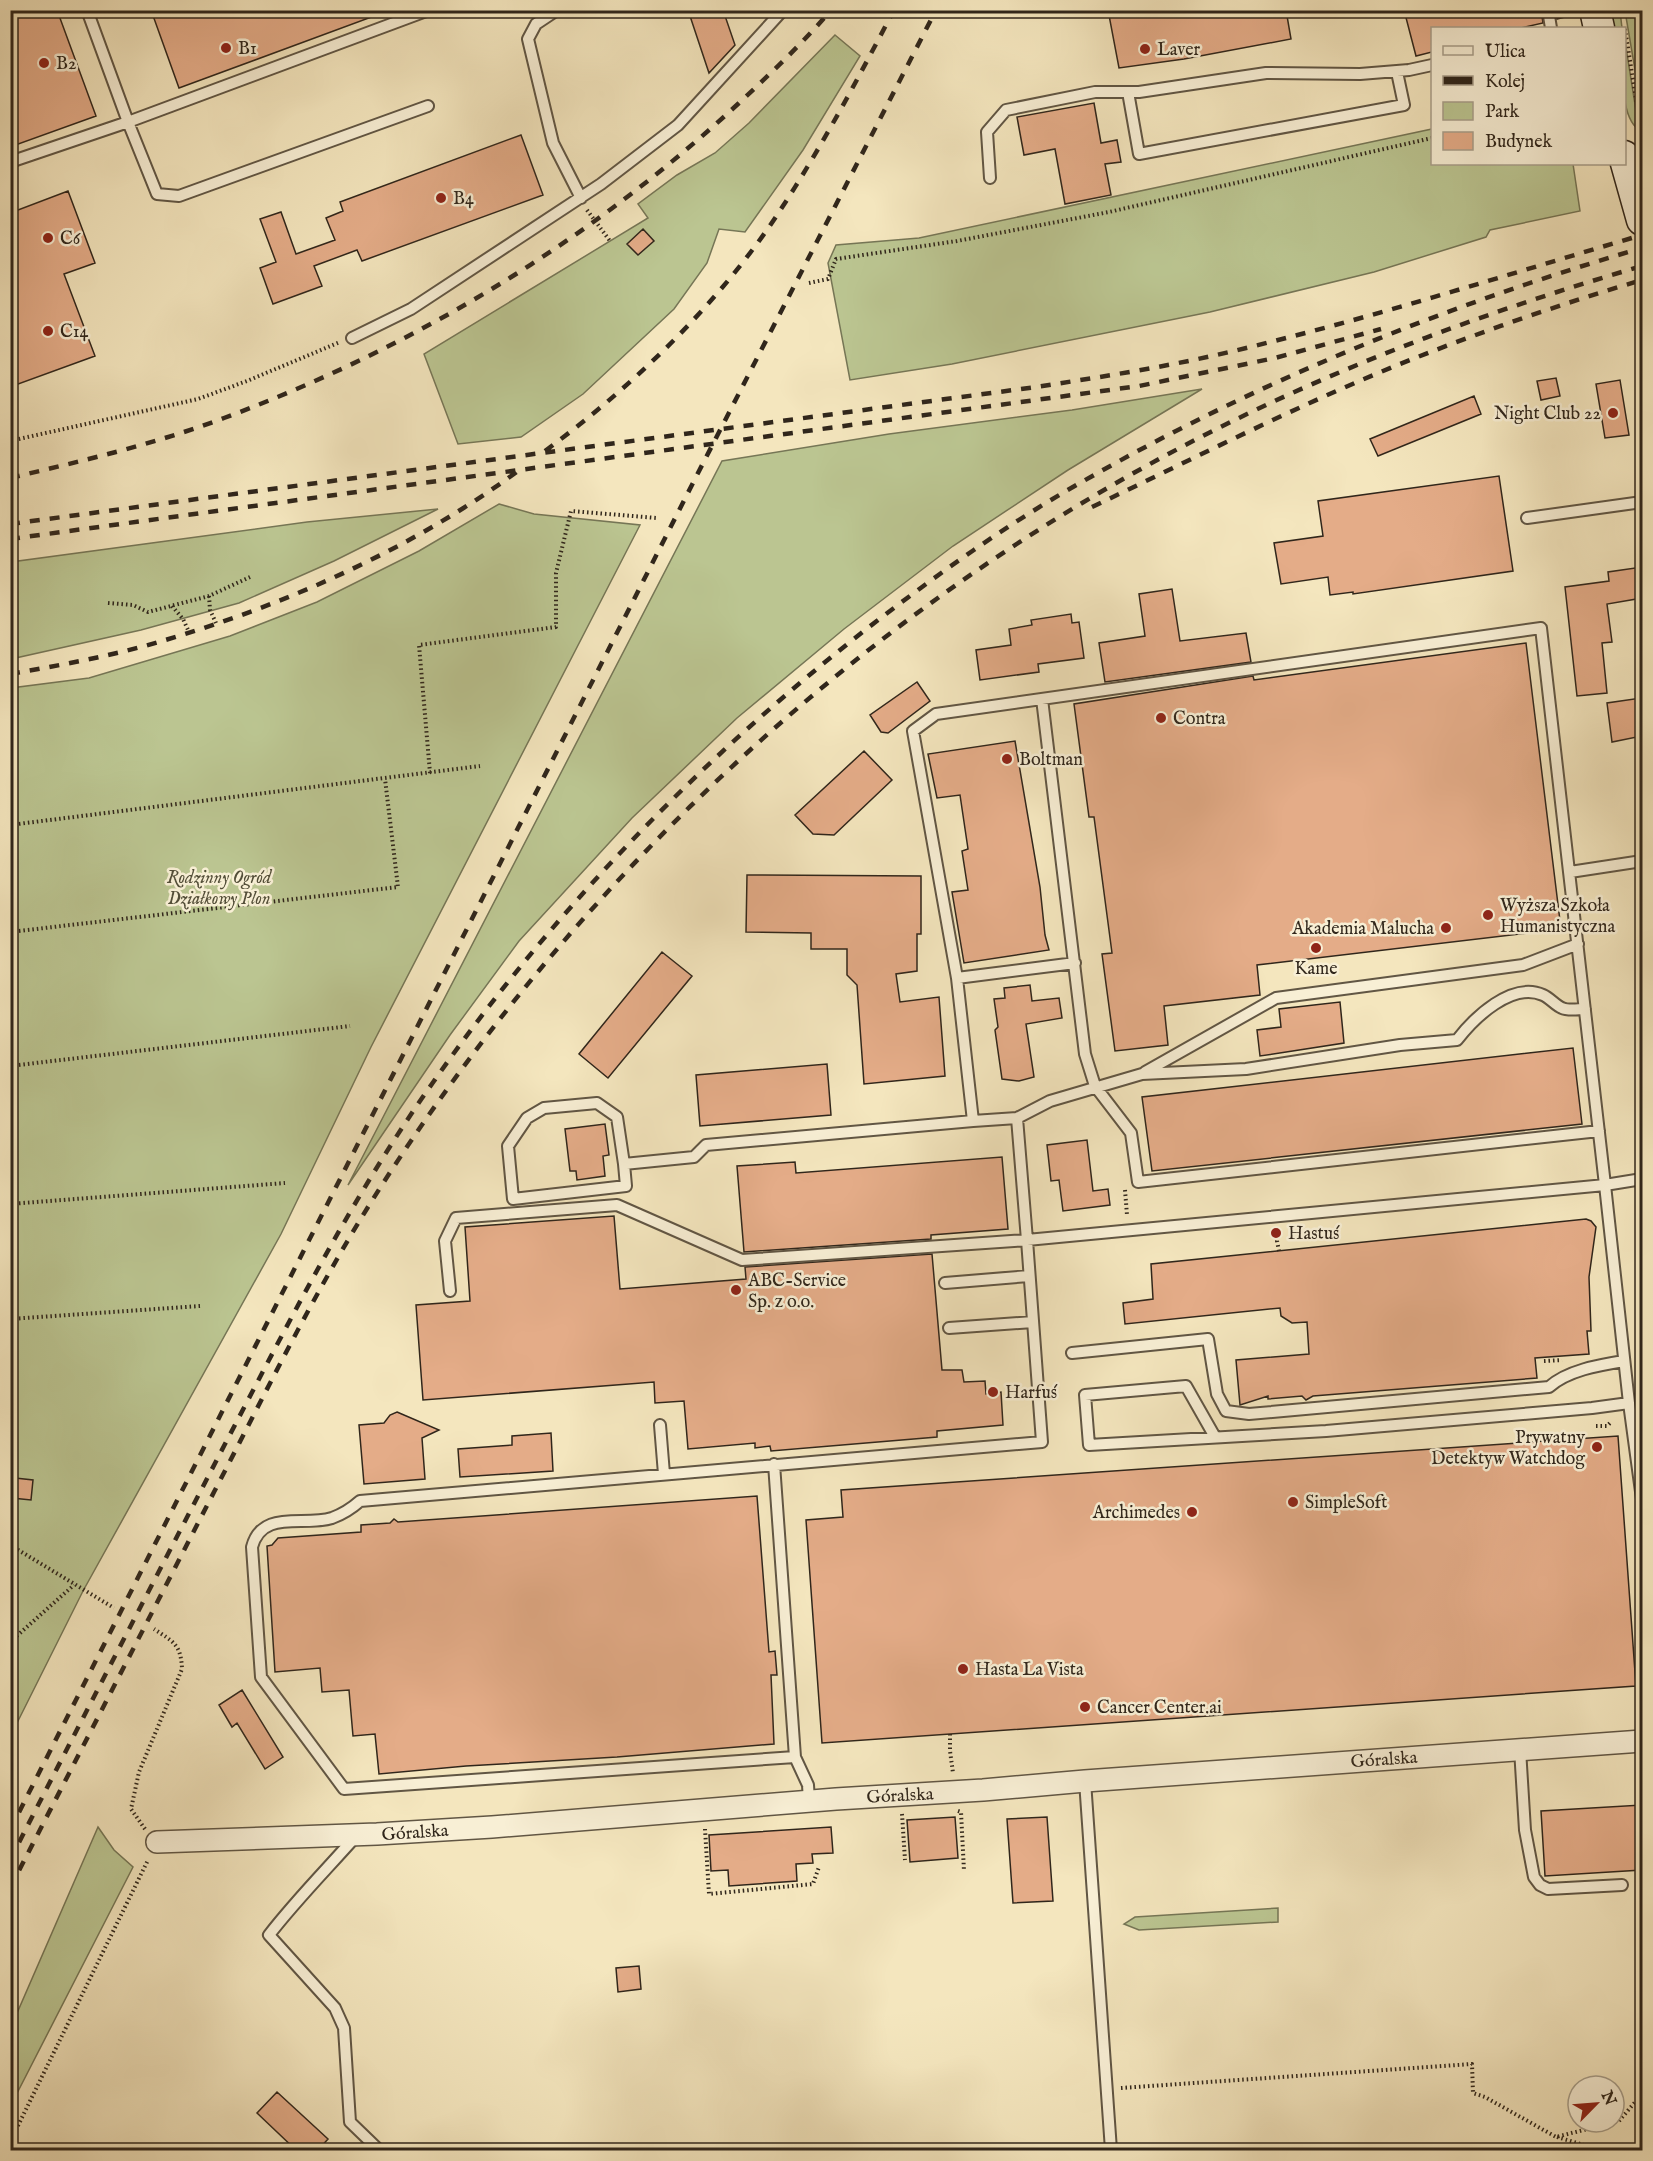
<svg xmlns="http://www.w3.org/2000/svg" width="1653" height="2161" viewBox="0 0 1653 2161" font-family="'IM FELL English',serif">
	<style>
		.green { fill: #bbc591; stroke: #767656; stroke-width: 1.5 }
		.building { fill: #e4ac88; stroke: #30261b; stroke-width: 1.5 }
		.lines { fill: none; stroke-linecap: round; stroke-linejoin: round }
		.lane-casing { stroke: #615644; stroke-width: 14 }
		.street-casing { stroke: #615644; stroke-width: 24 }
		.secondary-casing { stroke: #30261b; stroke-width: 33 }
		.path { stroke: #30261b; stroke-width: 4; stroke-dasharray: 1.5 3; stroke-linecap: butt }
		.lane { stroke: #f8efd5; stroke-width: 10 }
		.street { stroke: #f8efd5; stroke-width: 21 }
		.secondary { stroke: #f8efd5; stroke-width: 30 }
		.rail { stroke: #30261b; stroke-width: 4.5; stroke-dasharray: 10 10; stroke-linecap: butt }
		.poi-dot { fill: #8f2418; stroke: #f8efd5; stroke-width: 2 }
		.labels { text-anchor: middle; stroke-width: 5; stroke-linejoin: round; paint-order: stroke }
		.poi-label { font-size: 18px; fill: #30261b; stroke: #f8efd5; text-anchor: start }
		.park-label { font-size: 18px; font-style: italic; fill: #534e38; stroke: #f8efd5 }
		.street-label { font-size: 18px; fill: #30261b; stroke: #f8efd5 }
	</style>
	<rect width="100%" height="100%" fill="#f4e6be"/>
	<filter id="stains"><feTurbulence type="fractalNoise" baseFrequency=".00333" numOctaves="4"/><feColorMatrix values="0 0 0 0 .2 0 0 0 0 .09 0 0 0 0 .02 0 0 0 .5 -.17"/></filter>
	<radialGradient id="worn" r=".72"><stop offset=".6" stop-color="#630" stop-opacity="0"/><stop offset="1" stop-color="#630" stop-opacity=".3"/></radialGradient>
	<!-- green -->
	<path class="green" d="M1611,11H1620L1622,28H1614Z
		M1625,11H1640L1642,25V111Z
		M835,35L860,56L803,150L745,232L719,229L707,263L674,309L583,394L521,437L458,444L424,354L648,218L638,204L677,175L715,153L749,123Z
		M1624,41H1625L1639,130C1618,115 1624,65 1624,41Z
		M1432,129V164H1573L1580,211L1490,230L1486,237L1374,272L1210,312L952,364L850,380L828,263L836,245L919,238Z
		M1202,389L1068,470L953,546L844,629L737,718L632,818L519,941L450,1035L348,1185L722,461L889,434L1072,410Z
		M499,504L534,514L640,525L371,1047L281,1234L83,1591L11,1735V688L89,678L230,636L317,602L419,551Z
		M438,509L334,561L239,603L141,630L11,659V562L307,522Z
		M98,1827L114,1850L133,1867L11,2105V2027Z
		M1278,1908V1922L1139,1930L1124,1924L1135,1917Z"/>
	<!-- building -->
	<path class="building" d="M10,10H57L96,116L10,147Z
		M151,10H385V12L179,88Z
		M688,10H723L735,45L709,73Z
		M1108,10H1286L1291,39L1184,59L1119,68Z
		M1404,10H1541L1543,23L1521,28H1432V52L1416,56Z
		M1556,10H1568L1569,16L1557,19Z
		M1094,103L1101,143L1117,140L1121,162L1105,164L1111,195L1065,204L1055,149L1024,155L1017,117Z
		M521,135L543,195L362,261L357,250L314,266L322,286L273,304L260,268L276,262L260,219L281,212L296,254L335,240L326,218L343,211L340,202Z
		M68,191L95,263L64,274L95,356L10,387V213Z
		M643,229L654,241L638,255L627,244Z
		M1556,378L1560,396L1541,400L1537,381Z
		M1620,380L1629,435L1605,438L1596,384Z
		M1474,396L1481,414L1378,456L1370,439Z
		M1499,476L1513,571L1353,594V592L1330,595L1328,577L1281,584L1274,543L1323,536L1318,501Z
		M1642,567V598L1607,604L1612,642L1602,643L1607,693L1577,696L1565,587L1609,581L1608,572Z
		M1172,589L1180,641L1246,633L1251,662L1105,682L1099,643L1145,636L1139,594Z
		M1071,614L1072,623L1079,622L1084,658L1038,664L1039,672L980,680L976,650L1011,645L1009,629L1032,625L1031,620Z
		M1526,643L1561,929L1257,965L1260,995L1164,1006L1168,1045L1115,1051L1102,954L1112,953L1094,817H1089L1074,704L1253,676L1254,680Z
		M917,682L930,701L888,733L881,732L870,715Z
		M1641,698L1642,736L1612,742L1607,703Z
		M1015,741L1040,887L1045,935L1049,950L964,963L952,892L968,890L962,851L968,849L960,795L937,798L928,754Z
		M864,751L892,780L834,835L813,834L795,815Z
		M747,875L921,876V934H917V971L896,974L900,1002L939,997L945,1076L864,1084L857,985L847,975V949H811V933L746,932Z
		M662,952L692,976L608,1078L579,1054Z
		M1030,985L1032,1001L1059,998L1062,1018L1026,1024L1034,1077L1019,1081L1002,1079L995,1030L998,1027L994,999L1005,998L1004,988Z
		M1340,1002L1344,1043L1260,1056L1257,1030L1281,1027L1279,1009Z
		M1573,1048L1582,1124L1152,1171L1142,1097Z
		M827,1064L831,1115L700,1126L696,1075Z
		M605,1124L609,1155L603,1156L605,1176L577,1180L576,1171H570L565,1129Z
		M1087,1140L1093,1191L1108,1189L1110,1205L1063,1211L1059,1180L1051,1181L1047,1145Z
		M1002,1157L1008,1229L931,1235V1239L744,1252L737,1166L795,1162L796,1173Z
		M614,1216L620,1289L746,1279L745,1267L932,1254L942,1370H962L964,1382L985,1381L986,1394L1001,1392L1003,1425L937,1431V1437L771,1451L770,1446L755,1448V1443L688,1449L684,1401L655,1403L654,1382L423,1400L416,1305L470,1301L465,1227Z
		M1586,1219L1591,1221L1596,1227L1589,1277L1591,1331H1587L1589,1354L1535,1358L1537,1378L1313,1396L1306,1400L1302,1396L1268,1399V1396L1240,1405L1236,1360L1309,1354L1307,1322L1292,1323L1281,1316L1280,1308L1125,1324L1123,1303L1153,1299L1151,1264Z
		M397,1412L439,1430L422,1438L425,1479L364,1484L359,1425L384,1423L390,1415Z
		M551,1433L553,1471L460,1477L458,1449L512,1445V1436Z
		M1618,1436L1636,1686L822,1743L806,1520L843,1517L841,1490Z
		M15,1478L33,1480L31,1500L12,1498Z
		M757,1496L769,1652L775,1651L777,1675H771L774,1744L617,1757L466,1766L379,1774L375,1734L353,1736L349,1690L322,1692L320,1668L275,1672L267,1546L272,1545L278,1538L361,1532V1525L390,1523L394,1519L398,1522Z
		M242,1690L283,1757L265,1769L237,1723L232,1727L219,1705Z
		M1642,1805V1870L1545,1876L1541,1811Z
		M955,1817L958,1858L910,1862L907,1820Z
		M1047,1817L1053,1901L1013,1903L1007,1819Z
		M831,1827L833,1853L812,1854L813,1863L796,1864L797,1881L729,1886L728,1870L711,1871L709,1835Z
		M639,1966L641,1989L618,1992L616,1968Z
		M277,2092L328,2139L317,2151H297L257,2113Z"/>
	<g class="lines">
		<!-- lane casing -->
		<g class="lane-casing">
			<path id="lane" d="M557,10L536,24L528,39L553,143L581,198
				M1548,10L1551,28
				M1128,92L1139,154L1404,105L1397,72
				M428,106L179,196L157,194L128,122L429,10
				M10,162L128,122L87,10
				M990,178L987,132L1006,110L1095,92H1139L1266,73L1360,74L1409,70L1432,65
				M352,338L411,309L601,184L678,125L783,10
				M1527,518L1642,502
				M1042,699L1085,1054L1095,1086L1131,1133L1138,1182L1599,1131
				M1570,872L1642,861
				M957,978L1075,963
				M1145,1072L1276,998L1523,965L1578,944
				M973,1121L957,978L913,731L936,714L1541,628L1605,1185L1027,1240L1017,1118
				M624,1164L626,1186L513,1199L508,1146L527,1118L544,1108L597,1103L617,1117L624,1164L694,1157L706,1145L973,1121L1017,1118L1050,1101L1142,1074L1246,1069L1400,1045L1457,1040C1474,1018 1512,981 1543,995C1550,998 1555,1005 1562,1008C1568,1011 1578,1009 1585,1009
				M1642,1179L1605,1185L1629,1403L1642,1499
				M945,1283L1029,1276
				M450,1291L445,1241L456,1218L617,1205L742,1260L1027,1240L1042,1442L360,1501C351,1509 343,1514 332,1518C303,1527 262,1509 252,1547L261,1677L344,1789L795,1757
				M949,1328L1033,1322
				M1072,1353L1208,1339L1217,1394L1226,1411L1249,1414L1549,1387C1568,1370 1600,1365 1624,1361
				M660,1425L664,1474
				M1215,1437L1186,1386L1085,1395L1089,1445L1326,1431L1592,1408L1629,1403
				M774,1464L795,1757L808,1785L809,1801
				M1520,1749L1525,1830L1534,1877L1540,1885L1548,1889L1622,1885
				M1085,1781L1111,2150
				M357,1835C327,1869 296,1900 269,1935L335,2008L344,2028L350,2122L379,2150"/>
		</g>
		<!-- street casing -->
		<g class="street-casing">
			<path id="street" d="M157,1842L377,1834L492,1827L836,1799L983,1790L1085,1781L1642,1741"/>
		</g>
		<!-- secondary casing -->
		<g class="secondary-casing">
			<path id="secondary" d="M1595,10L1599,28
				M1624,156L1642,220"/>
		</g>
		<!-- path -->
		<path class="path" d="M1625,29L1642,137
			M587,210L610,241
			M809,283L828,279L836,259L957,241L1109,212L1432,138
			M10,441L198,399L247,381L340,342
			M209,596L210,610L216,623
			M108,603L133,605L148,612L209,596L250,577
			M172,606L183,619L189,632
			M430,773L419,645L556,627V573L571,511L657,518
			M10,825L480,766
			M10,932L398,887L385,779
			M10,1066L350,1026
			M1125,1190L1127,1215
			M10,1204L285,1183
			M1279,1251L1277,1241L1280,1231
			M10,1319L200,1306
			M1544,1361L1562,1360
			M1596,1426H1607L1611,1422
			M10,1545L114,1608
			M10,1642L74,1585
			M950,1734V1751L953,1773
			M958,1811L961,1812L964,1871
			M902,1814L905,1860
			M145,1829L131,1809L139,1772L182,1669C181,1645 174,1642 154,1629
			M705,1829L709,1894L813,1884L819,1867
			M1121,2088L1472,2064L1473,2093L1485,2097L1556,2137L1619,2121L1642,2094
			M1557,2137L1601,2150
			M10,2142L148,1860"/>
		<!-- lane -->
		<use href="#lane" class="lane"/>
		<!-- street -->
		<use href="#street" class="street"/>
		<!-- secondary -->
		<use href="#secondary" class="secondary"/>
		<!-- rail -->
		<path class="rail" d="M545,451C629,389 709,313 769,227C816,158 855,84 894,10
			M10,478C82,461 155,444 224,418C415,347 590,241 739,103C771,73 803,43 831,10
			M1092,507C1197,457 1302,403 1410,360C1486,330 1564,303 1642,280
			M10,524L1036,387C1107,376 1179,365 1250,347C1382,315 1512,273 1642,235
			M10,539L1139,386L1275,358L1381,329
			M10,674C61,665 112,656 162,641C288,604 413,548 518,471
			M10,1830L698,473L936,10
			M10,1860C81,1721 153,1583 225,1444C290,1320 353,1195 434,1081C558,904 710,749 882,617C945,569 1011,522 1080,483C1258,381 1446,305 1642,248
			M10,1888C78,1756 146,1624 214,1492C264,1396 311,1299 368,1207C569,885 858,614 1195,440C1338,366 1488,311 1642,266"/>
	</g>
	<!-- markers -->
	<g class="poi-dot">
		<circle cx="226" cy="48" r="6"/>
		<circle cx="1145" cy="49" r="6"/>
		<circle cx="44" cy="63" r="6"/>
		<circle cx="441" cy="198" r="6"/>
		<circle cx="48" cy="238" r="6"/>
		<circle cx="48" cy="331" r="6"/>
		<circle cx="1613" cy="413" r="6"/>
		<circle cx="1161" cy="718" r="6"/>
		<circle cx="1007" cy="759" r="6"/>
		<circle cx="1488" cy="915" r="6"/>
		<circle cx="1446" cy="928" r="6"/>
		<circle cx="1316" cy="948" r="6"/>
		<circle cx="1276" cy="1233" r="6"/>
		<circle cx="736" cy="1290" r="6"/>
		<circle cx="993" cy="1392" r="6"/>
		<circle cx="1597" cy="1447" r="6"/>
		<circle cx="1293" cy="1502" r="6"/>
		<circle cx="1192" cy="1512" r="6"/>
		<circle cx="963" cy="1669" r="6"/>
		<circle cx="1085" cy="1707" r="6"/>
	</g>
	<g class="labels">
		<!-- poi labels -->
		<g class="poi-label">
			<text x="238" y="54">B1</text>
			<text x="1157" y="55">Laver</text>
			<text x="56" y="69">B2</text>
			<text x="453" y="204">B4</text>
			<text x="60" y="244">C6</text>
			<text x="60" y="337">C14</text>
			<text x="1601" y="419" text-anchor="end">Night Club 22</text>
			<text x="1173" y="724">Contra</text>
			<text x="1019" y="765">Boltman</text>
			<text x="1500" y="911">Wyższa Szkoła<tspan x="1500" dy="21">Humanistyczna</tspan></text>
			<text x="1434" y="934" text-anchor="end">Akademia Malucha</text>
			<text x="1316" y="974" text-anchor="middle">Kame</text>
			<text x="1288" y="1239">Hastuś</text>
			<text x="748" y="1286">ABC-Service<tspan x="748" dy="21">Sp. z o.o.</tspan></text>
			<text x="1005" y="1398">Harfuś</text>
			<text x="1585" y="1443" text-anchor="end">Prywatny<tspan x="1585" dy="21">Detektyw Watchdog</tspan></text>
			<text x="1305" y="1508">SimpleSoft</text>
			<text x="1180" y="1518" text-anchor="end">Archimedes</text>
			<text x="975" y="1675">Hasta La Vista</text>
			<text x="1097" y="1713">Cancer Center.ai</text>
		</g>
		<!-- park labels -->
		<g class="park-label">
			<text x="219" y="883">Rodzinny Ogród<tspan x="219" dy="21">Działkowy Plon</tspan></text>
		</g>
		<!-- street labels -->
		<g class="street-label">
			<text transform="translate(1384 1759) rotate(-4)" y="6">Góralska</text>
			<text transform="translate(900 1795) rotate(-3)" y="6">Góralska</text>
			<text transform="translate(415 1832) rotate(-4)" y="6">Góralska</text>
		</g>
	</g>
	<!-- margin -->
	<rect width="1653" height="2161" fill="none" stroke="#f4e6be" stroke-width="36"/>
	<rect x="12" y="12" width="1629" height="2137" fill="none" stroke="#30261b" stroke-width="3"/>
	<rect x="18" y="18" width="1617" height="2125" fill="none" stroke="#30261b" stroke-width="1.5"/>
	<!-- legend -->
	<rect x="1431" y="27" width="195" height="138" fill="#f8efd5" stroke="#a89f8b" stroke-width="1.5"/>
	<rect x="1443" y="46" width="30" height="9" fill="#f8efd5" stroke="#a89f8b" stroke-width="1.5"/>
	<text x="1485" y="57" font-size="18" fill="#30261b">Ulica</text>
	<rect x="1443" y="76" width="30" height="9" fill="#30261b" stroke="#a89f8b" stroke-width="1.5"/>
	<text x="1485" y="87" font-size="18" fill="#30261b">Kolej</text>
	<rect x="1443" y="102" width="30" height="18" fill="#bbc591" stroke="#a89f8b" stroke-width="1.5"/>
	<text x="1485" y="117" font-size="18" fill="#30261b">Park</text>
	<rect x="1443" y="132" width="30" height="18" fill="#e4ac88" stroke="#a89f8b" stroke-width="1.5"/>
	<text x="1485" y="147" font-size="18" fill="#30261b">Budynek</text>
	<!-- north arrow -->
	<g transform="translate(1596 2104) rotate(65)"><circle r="28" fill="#f8efd5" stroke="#a89f8b" stroke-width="1.5"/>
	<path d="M0-4.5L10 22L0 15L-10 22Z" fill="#8f2418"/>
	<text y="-9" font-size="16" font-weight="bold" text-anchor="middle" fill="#30261b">N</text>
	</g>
	<rect width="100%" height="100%" filter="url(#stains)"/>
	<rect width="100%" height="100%" fill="url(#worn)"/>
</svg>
